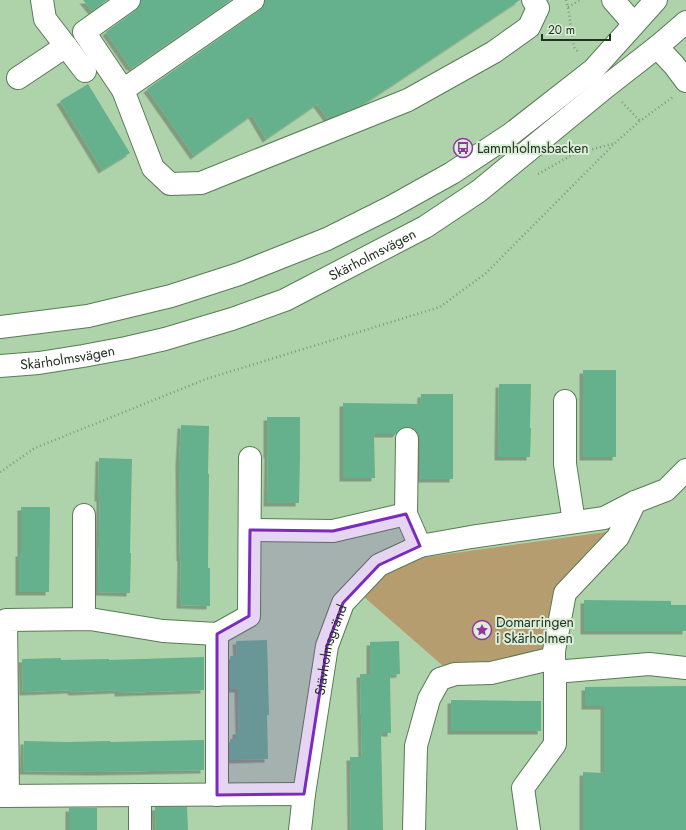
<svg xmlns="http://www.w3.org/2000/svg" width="686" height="830" viewBox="0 0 686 830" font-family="Jost,sans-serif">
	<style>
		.green { fill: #b69d70 }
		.building { fill: #65b18d; filter: url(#shadow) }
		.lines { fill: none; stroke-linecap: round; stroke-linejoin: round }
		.minor-casing { stroke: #587b55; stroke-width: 24 }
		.major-casing { stroke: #587b55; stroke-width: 24 }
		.path { stroke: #7d9a7a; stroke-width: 2.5; stroke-dasharray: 1 3; stroke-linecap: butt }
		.minor { stroke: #fff; stroke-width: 22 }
		.major { stroke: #fff; stroke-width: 22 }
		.marked { fill: #7b2cbf; fill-opacity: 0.2; stroke: #7b2cbf; stroke-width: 3; stroke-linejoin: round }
		.labels { text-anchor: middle; stroke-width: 4; stroke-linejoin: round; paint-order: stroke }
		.poi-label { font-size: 14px; fill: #233121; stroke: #dbeed9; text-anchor: start }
		.street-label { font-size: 14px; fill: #233121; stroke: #dbeed9 }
	</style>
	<defs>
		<filter id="shadow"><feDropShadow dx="-3.5" dy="3.5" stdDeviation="0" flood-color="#0004"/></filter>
	</defs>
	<rect width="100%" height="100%" fill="#aed3aa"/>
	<!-- green -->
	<path class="green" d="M613,531L544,651L482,668L442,665L363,596L382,576L419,558Z"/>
	<!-- building -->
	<path class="building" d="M83,0H107L92,11Z
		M141,0H231L132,68L131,66L130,67L106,32L136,10L140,6Z
		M265,0H520L362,105L328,119L317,104L266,139L252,115L194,156L147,89L260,10L264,6Z
		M88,84L130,153L102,170L60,101Z
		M583,370H616V457H583Z
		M499,384H531L530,428H531L530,457H498Z
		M421,394H453V479H420V434H418L413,428L407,427L401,428L396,434H374L375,478H343V403L420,404Z
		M267,417H300V455L299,503H267L268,455H267Z
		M181,425L209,426L208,474H209L208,568H210V606L180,605L181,558H180L179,464Z
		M99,458L132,459L130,553H131L130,593L98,592L100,498H98Z
		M21,507H50L49,592H19V553H21Z
		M584,600L671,601V605H686V631H584Z
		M267,640L269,715H267L268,759L230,760V739H236V731H239L238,689H230V656H237L236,641Z
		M399,641L400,674L390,675L391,733H381L383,830H351L350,757H362L360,674H370V642Z
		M204,657V690L118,693V690L72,692L71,690L23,692L22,659L61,658V660L109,659V660Z
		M686,686V830H583V772L604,773V706H585V687Z
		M451,700L541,701V731H451Z
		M204,740V770L96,772L23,771L24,741L67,742L110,741V742Z
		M155,807H187L188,830H156Z
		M69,808H97V830H69Z"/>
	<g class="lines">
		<!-- minor casing -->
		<g class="minor-casing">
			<g id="minor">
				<path d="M42,0L45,19L85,71"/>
				<path d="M129,0L84,32L123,90L153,168L170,184L201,183L408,100L494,52L529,27L538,8L533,0"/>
				<path d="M613,0L634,24"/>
				<path d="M657,47L674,65L686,81"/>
				<path d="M18,78L66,46"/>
				<path d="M123,90L253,0"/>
				<path d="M565,401V464L574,522"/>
				<path d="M407,439L406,514L420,546"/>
				<path d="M84,515V619"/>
				<path d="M250,530L333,531L406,514"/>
				<path d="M217,634V795"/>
				<path d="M555,672L649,664L686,668"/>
				<path d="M0,796L304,794"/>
				<path d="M8,796L6,620L90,619L163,631L217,634L249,616L250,458"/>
				<path d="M140,796V830"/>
				<path id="s1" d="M300,830L304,794L327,646L343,603L379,565L420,546L471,537L604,518L635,502L666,490L686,470"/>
				<path d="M414,830L416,746L429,699L440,679L455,674L491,673L554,658V651L565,593L618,537L635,502"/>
				<path d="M529,830L523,788L555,744V672L554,658"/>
			</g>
		</g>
		<!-- major casing -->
		<g class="major-casing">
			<g id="major">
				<path d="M0,327L88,316L171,296L239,274L327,239L391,207L452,173L511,134L593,70L656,0"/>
				<path id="s2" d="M0,366L39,363L83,356L126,348L165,339L232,319L285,300L425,227L479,191L607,86L657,47L686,22"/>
			</g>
		</g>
		<!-- path -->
		<path class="path" d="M566,0L568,7L574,47L579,53
			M568,7L580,0
			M622,102L640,121
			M538,174L572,155L615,143
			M0,472L35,448L206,379L440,307L486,273L616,142L640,121L673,97"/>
		<!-- minor -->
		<use href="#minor" class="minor"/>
		<!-- major -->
		<use href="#major" class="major"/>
	</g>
	<!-- marked area -->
	<path class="marked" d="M406,514L420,546L379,565L343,603L327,646L304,794L217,795V634L249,616L250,530L333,531Z"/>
	<!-- icons -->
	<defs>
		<g id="bus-ring" transform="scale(1)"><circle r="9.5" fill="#dbeed9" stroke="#9336a0" stroke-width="1.5"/><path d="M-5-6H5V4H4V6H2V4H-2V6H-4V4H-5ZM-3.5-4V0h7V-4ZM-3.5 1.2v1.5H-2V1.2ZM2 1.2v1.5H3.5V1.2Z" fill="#9336a0"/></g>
		<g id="sight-ring" transform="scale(1)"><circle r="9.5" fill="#dbeed9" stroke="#9336a0" stroke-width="1.5"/><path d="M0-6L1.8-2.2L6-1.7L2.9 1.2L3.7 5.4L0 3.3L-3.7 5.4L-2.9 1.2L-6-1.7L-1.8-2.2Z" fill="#9336a0"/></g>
	</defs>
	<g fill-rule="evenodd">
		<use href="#bus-ring" x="463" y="148"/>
		<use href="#sight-ring" x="482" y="630"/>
	</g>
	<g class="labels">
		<!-- poi labels -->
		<g class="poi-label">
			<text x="477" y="153">Lammholmsbacken</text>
			<text x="496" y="627">Domarringen<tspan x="496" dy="16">i Skärholmen</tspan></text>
		</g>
		<!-- street labels -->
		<g class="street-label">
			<text dy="5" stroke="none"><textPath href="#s2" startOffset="392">Skärholmsvägen</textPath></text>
			<text dy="5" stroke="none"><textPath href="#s2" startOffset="68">Skärholmsvägen</textPath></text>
			<text dy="5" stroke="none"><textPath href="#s1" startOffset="183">Stävholmsgränd</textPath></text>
		</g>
	</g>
	<!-- scale -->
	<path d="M542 34v6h68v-6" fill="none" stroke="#233121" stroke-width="2"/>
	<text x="548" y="34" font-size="12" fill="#233121" stroke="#dbeed9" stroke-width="3" paint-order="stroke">20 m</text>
</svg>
